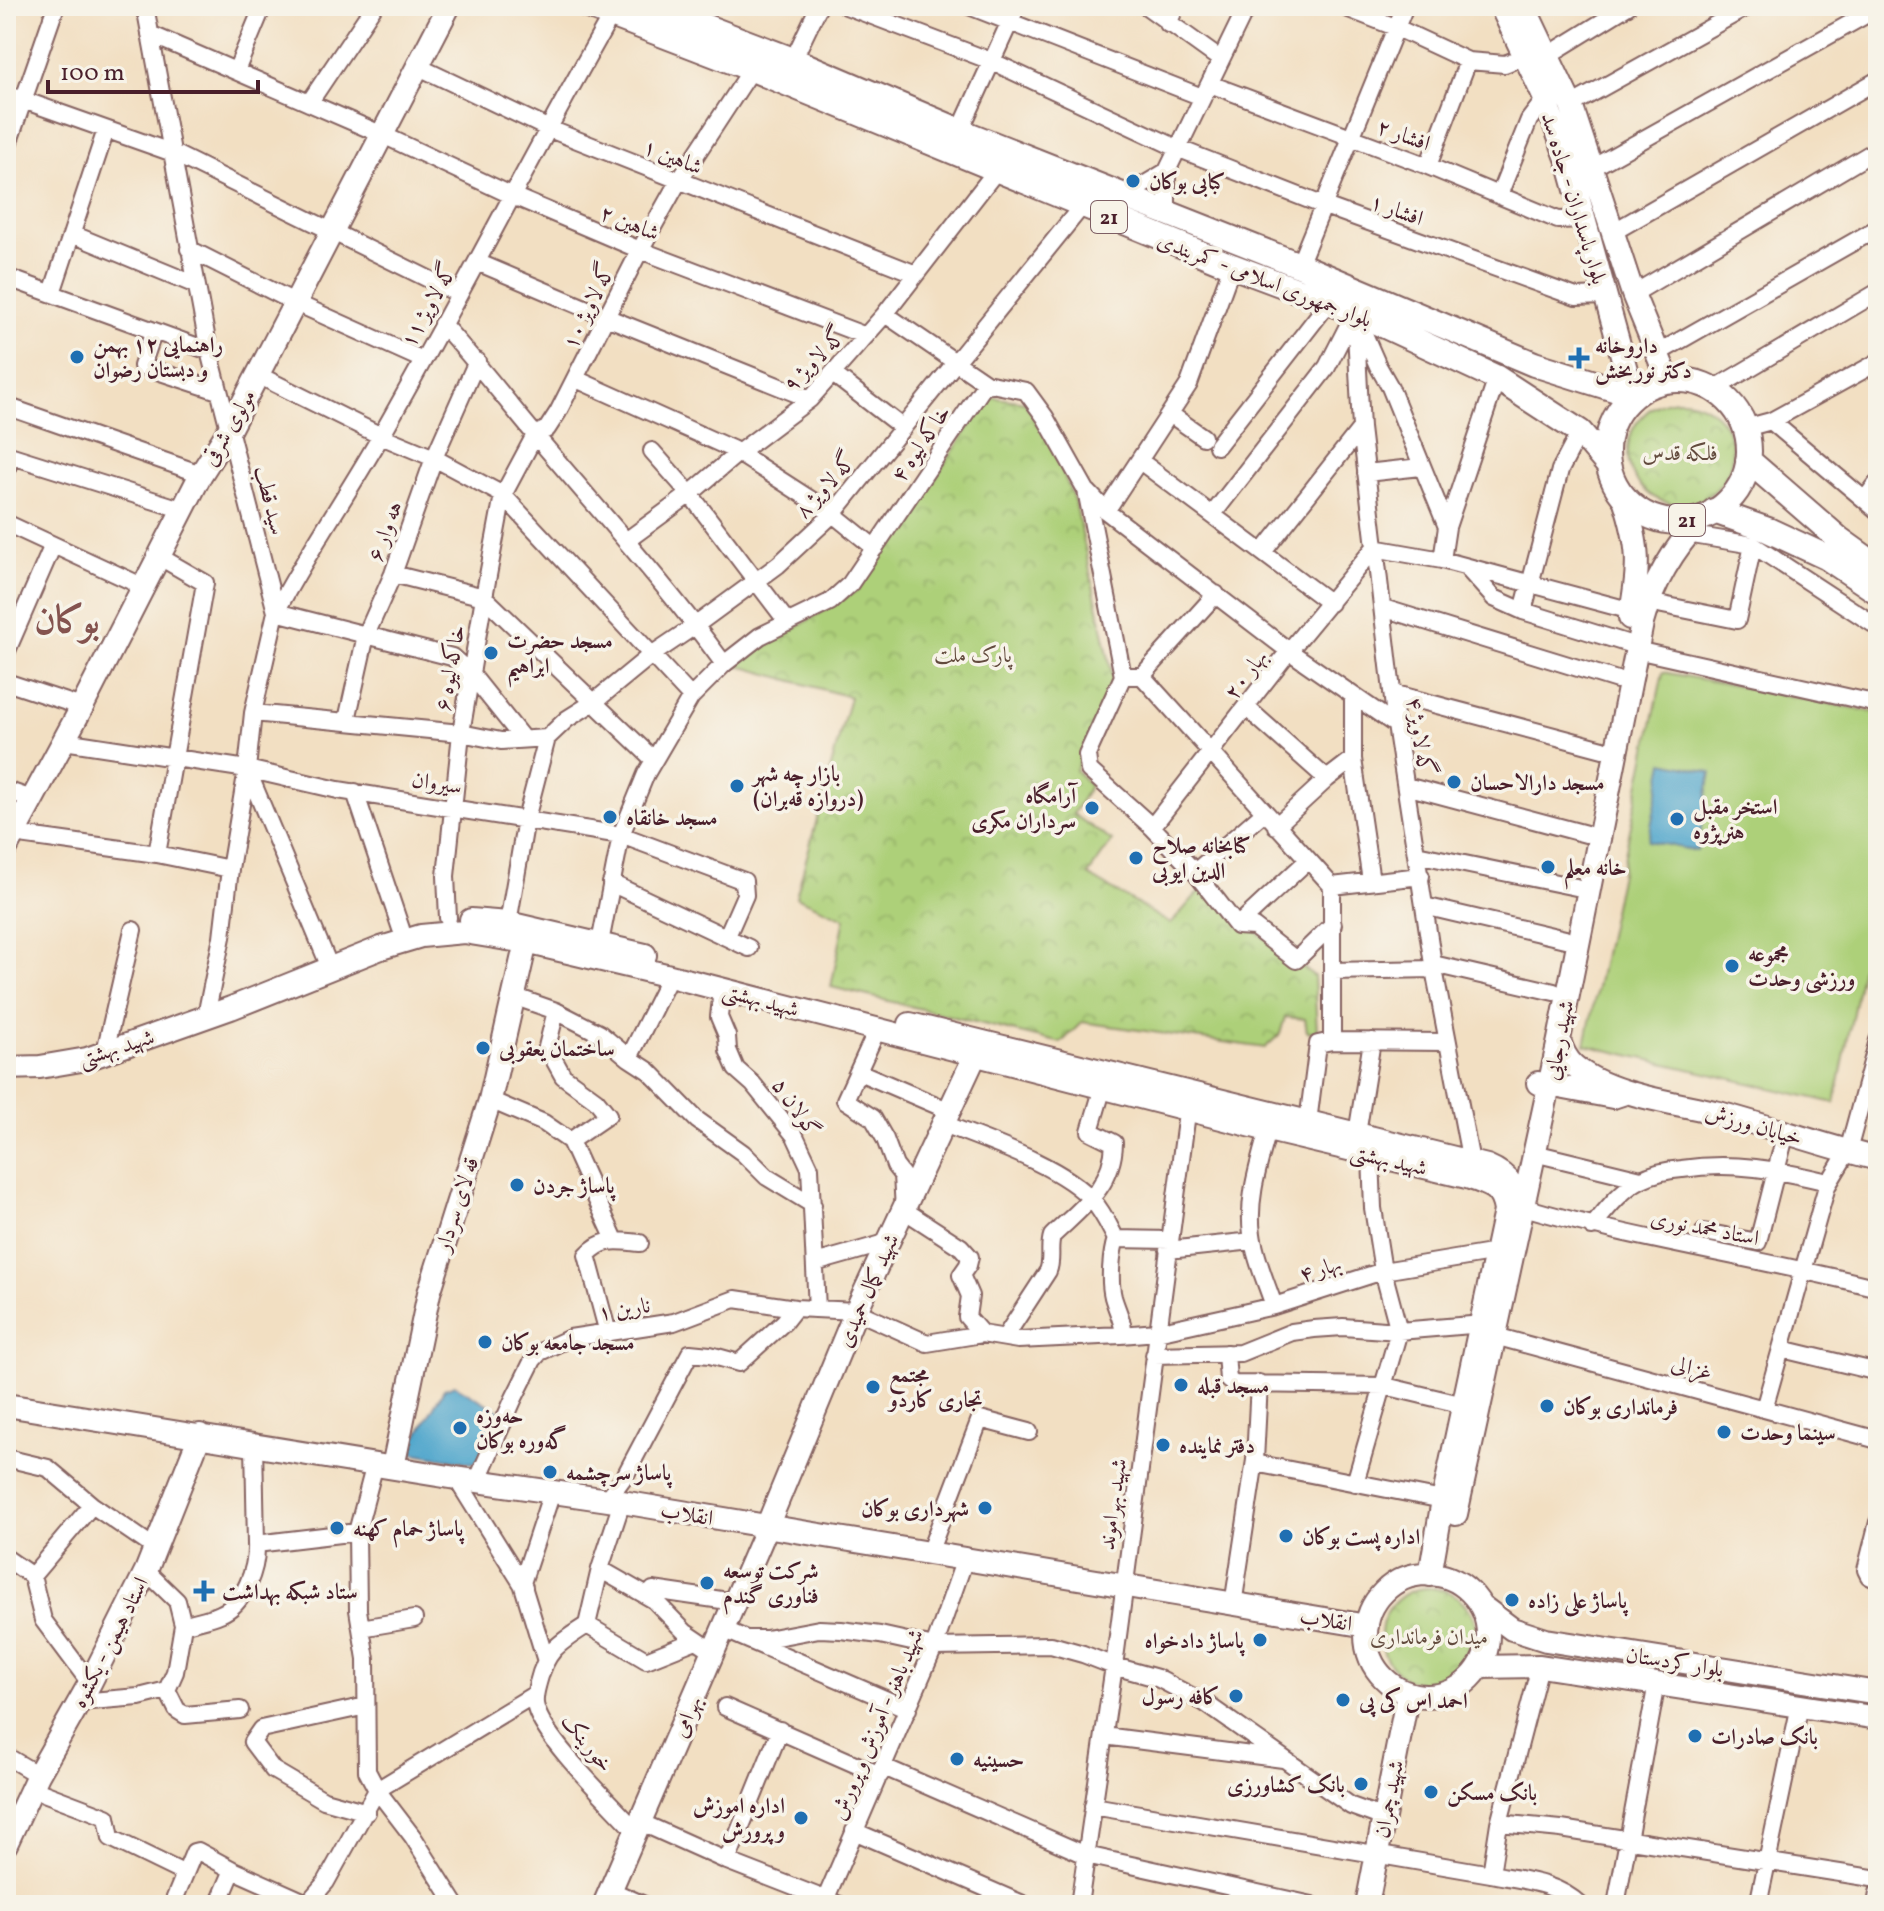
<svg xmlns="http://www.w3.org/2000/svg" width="1884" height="1911" viewBox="0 0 1884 1911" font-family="Vollkorn,Amiri,serif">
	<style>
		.park { fill: url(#park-crowns); stroke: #7c7852; stroke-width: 2 }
		.pitch { fill: #add079; stroke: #7c7852; stroke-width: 2 }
		.water { fill: #50a6cc; stroke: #4d627c; stroke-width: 2 }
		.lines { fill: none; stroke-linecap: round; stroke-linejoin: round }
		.street-casing { stroke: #856260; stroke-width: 20 }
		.secondary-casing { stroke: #856260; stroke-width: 26 }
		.primary-casing { stroke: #856260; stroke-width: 28 }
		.street { stroke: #fff; stroke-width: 16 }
		.secondary { stroke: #fff; stroke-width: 22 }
		.primary { stroke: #fff; stroke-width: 24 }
		.poi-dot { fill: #1f6fb2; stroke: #f7f3e8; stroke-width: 3 }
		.labels { text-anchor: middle; stroke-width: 7; stroke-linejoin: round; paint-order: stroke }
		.shield { fill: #f7f3e8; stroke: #7e5f64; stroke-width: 2 }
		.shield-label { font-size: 20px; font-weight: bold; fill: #4a1f2b }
		.street-label { font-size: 22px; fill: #4a1f2b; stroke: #f7f3e8 }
		.poi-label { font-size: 22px; font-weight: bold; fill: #4a1f2b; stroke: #f7f3e8; text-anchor: start }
		.park-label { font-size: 22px; fill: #634b3e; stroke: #f7f3e8 }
		.town-label { font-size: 38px; font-weight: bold; fill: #84534f; stroke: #f7f3e8 }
	</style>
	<defs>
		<pattern id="park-crowns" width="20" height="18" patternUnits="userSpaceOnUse" patternTransform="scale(2)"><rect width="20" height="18" fill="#add079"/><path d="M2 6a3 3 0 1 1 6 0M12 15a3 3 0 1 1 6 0" fill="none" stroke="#96b269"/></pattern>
	</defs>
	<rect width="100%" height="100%" fill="#f7f3e8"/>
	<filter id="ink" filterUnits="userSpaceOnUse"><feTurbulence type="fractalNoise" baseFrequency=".0125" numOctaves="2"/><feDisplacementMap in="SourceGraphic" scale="16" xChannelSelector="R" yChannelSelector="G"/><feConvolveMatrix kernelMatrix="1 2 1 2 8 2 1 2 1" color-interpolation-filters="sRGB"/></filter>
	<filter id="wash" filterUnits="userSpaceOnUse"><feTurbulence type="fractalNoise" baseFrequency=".006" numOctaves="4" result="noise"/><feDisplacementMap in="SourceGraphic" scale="32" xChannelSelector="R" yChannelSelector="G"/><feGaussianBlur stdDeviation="1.8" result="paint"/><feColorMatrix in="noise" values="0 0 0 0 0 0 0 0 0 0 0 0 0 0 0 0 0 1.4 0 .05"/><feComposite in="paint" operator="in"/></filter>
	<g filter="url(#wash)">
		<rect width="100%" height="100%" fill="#f2dfc2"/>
		<!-- park -->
		<path class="park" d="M990,397L1025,402L1051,442L1076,506L1113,678L1076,771L1090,786L1073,814L1112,841L1088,875L1171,924L1201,889L1314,976L1317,1031L1307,1032L1305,1019L1285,1017L1280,1034L1265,1048L1082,1022L1061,1043L831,987L845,918L796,897L850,697L736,665L859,589Z
			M1628 452a52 52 0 1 1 104 0a52 52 0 1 1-104 0Z
			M1381 1636a48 48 0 1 1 96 0a48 48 0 1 1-96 0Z"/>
		<!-- pitch -->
		<path class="pitch" d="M1663,672L1878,713V886L1835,1103L1585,1045Z"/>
		<!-- water -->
		<path class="water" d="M1664,762L1711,772L1697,851L1648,841Z
			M455,1385L504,1414L481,1458L477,1462L471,1463L408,1452L444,1389Z"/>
	</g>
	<g filter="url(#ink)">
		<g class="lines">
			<!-- street casing -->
			<g class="street-casing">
				<path id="street" d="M145,6L209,351L276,612L253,713L247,769L230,869L222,937L208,1006
					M846,6L991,61L1177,148L1322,205L1576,297L1605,296
					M969,6L1202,97
					M1146,6L1221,60
					M1341,6L1395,27L1468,61L1505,64L1524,56
					M1168,24L1176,6
					M150,34L383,135L513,196L640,250L866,336
					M1547,56L1628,6
					M793,60L819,6
					M419,67L547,128L916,274
					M236,71L263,6
					M1210,84L1428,166L1558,220L1584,219
					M6,94L173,153L459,294
					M309,103L374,6
					M1571,105L1749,6
					M960,131L1017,6
					M6,150L56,6
					M1428,166L1468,61
					M1592,168L1878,8
					M1167,171V213
					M1499,195L1529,120L1545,99
					M1125,196L1167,171L1247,6
					M1613,232L1878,80
					M72,234L196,285
					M189,249L296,303L423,360
					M477,262L606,317L810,399
					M1299,265L1405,6
					M6,277L209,351
					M52,293L106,130
					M1633,294L1878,149
					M1355,312L1361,428L1396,725L1433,964L1471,1162
					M885,314L986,383
					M442,324C476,361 505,399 537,437C600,512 666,584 724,664
					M1360,325L1378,366L1390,387L1447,527
					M154,331L142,366L218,391
					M1658,353L1878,228
					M833,374L903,428
					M258,375L381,436L434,458L503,495L691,697
					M576,379L732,449L833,514L875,548
					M1714,389L1878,292
					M6,406L201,474
					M1170,414L1203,437
					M1771,421L1878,511
					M1745,428L1771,421L1878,362
					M535,435L547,429L558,412L640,250L678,182L752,69
					M1217,446L1329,302
					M652,451L690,494L788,623
					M6,454L184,510
					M1140,461L1330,603
					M6,471L11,456
					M1366,473L1421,467
					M1088,492L1106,511L1289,651L1396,725
					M1865,499L1878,482
					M1106,511L1189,384L1232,266
					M1213,514L1327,367L1354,314
					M6,523L144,587
					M1687,534L1753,545L1878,627
					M626,541L690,494L737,454L810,399L885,314L996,171
					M1263,552L1361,428
					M1442,560L1447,527L1497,378
					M1468,569L1494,598L1523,611L1626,643
					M393,574L484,597L654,760
					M1648,602L1737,620L1753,545
					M1383,608L1617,680
					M1523,611L1560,470L1580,432
					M1636,650L1878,704
					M6,653L53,545
					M1123,676H1142L1332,886V1041
					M1142,676L1216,594
					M6,682L82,707
					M1392,693L1603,749
					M1353,697V759L1371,881
					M1247,708L1327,779
					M253,713L461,733L501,741L547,738
					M347,720L366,635L393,574L434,458L477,361
					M547,738L567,719L594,702L650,656L696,625L778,565L833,514L1082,206
					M523,739L471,674L452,657L276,612C308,551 348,494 382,434C461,296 532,154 611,16
					M64,741L247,769L338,790L621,835L744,881L745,895L727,936
					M247,769L326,958
					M1406,786L1586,834
					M6,790L32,799
					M355,792L401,929
					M1276,826L1327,779L1353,759
					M1152,827L1289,651L1374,548L1442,560L1632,611
					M13,834L157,854L230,869
					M157,854L205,583L160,557
					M1416,854L1576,887
					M1195,872L1263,813
					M611,883L749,948
					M1332,886L1421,876
					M1424,906L1565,939
					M448,918L446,876L461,733L484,597L503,495L535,435
					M508,923L526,819L547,738
					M1237,926L1307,861
					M600,943L621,835L646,774L691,697L724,664L760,636L830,602L850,584L986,383L1026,391L1045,417L1086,490L1123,676L1087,755L1089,770L1152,827L1195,872L1237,926L1254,927L1296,960L1333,924
					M1433,964L1554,992
					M1332,971L1434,969
					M722,989L719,1017L727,1036L728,1050L736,1069L753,1084L795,1136L810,1168L817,1309
					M513,996L556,1011L599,1033L629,1058L649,1071L697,1120L743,1153L767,1177L813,1205
					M877,1030L845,1100L873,1118L885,1139L895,1166L902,1175L904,1210L961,1247L970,1257L968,1265L961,1275L970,1296L967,1317L982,1334
					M107,1043L133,930
					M629,1058L670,976
					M859,1072L950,1111
					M490,1100L544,1123L570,1141L608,1115L596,1100L563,1076L547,1047L556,1011
					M1308,1122L1318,1044L1332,1041L1447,1042
					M944,1124C987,1141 1063,1166 1093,1201C1103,1212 1109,1226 1116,1239C1111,1254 1109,1281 1113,1297C1117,1311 1123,1320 1124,1335
					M1268,1130C1259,1164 1247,1199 1252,1234C1255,1258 1266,1282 1274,1306
					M1357,1134L1372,1041
					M570,1141L615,1240
					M1534,1153L1641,1179
					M1524,1207C1640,1241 1760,1258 1878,1288
					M1592,1227C1606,1210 1621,1190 1640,1180C1653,1173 1668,1170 1682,1169C1733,1161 1778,1170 1828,1182
					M1704,1232L1758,1242L1786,1132
					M1116,1239L1170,1240
					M1168,1250L1253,1241
					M815,1263L889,1242
					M608,1333L587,1255C603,1237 618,1241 640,1243
					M1495,1336L1878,1440
					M1005,1337L1048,1271C1053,1259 1048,1248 1052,1236C1081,1208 1113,1187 1114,1143L1090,1131L1103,1087
					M1782,1349L1878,1372
					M1226,1353L1228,1380L1234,1384L1385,1386L1464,1405
					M1154,1355L1240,1353L1292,1332L1314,1329L1343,1327L1399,1331L1483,1324
					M1259,1383L1255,1460L1260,1464L1443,1500
					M1764,1409L1827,1186L1848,1151L1878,1040
					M254,1444L256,1544
					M6,1458L48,1468L92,1505L155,1548
					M375,1464L357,1532L358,1610L366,1659L367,1771L377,1790L413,1837L456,1905
					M456,1478L524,1587
					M477,1481L514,1398L533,1360L540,1352L570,1338L674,1322L735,1299L795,1308L856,1311L927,1343L982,1334L1018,1340L1121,1335L1157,1332L1274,1306L1383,1271L1497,1252
					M1355,1483L1399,1331L1383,1271L1373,1208L1371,1155
					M607,1500L626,1474L690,1353L710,1355L739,1363L784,1322L795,1308
					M622,1502L600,1569L587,1625C559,1643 546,1650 538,1683C536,1691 533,1700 536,1708C545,1741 611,1803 636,1831
					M1878,1522L1866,1570L1869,1576L1878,1580
					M929,1553L980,1419L1029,1432
					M6,1558L32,1576L43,1620L90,1683
					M600,1569L654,1600L685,1632L713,1651
					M146,1571L177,1601L183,1625
					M32,1576L92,1505
					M653,1590L735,1602
					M1233,1605L1255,1460
					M587,1625L646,1660L696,1640
					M361,1628L414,1619
					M723,1629L908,1709
					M747,1639H766L819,1629L841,1630L880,1635L934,1647L1051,1645L1083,1654L1114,1666L1157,1678L1205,1703L1351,1806L1384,1818
					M545,1658L522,1583L552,1492
					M167,1690L175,1672L183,1625C195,1621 209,1619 220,1614C245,1604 257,1568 256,1544L357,1532
					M167,1690L177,1710L185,1715L240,1710
					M79,1702L139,1697L167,1690
					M366,1706L261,1729L252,1742L273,1770L324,1800L367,1812
					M725,1707L880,1775
					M1104,1736L1283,1759
					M6,1756L38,1775
					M884,1767L1086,1855L1312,1905
					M33,1789L107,1817L111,1838L185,1874
					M1093,1806L1491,1874C1522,1880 1556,1882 1580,1905
					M640,1822L727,1861L840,1905
					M1499,1823L1561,1829L1878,1879
					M854,1831L1025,1905
					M727,1861L780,1730
					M1491,1874L1499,1823L1540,1666
					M610,1890L644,1905
					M172,1905L194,1852L198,1851L233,1870
					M218,1905L233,1870L307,1903
					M306,1905L326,1882L377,1790L535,1694
					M823,1905L934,1647L965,1559
					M1079,1905L1114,1666L1189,1098
					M1616,1905L1657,1683
					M1758,1905L1800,1705
					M1876,1905L1878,1893"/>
			</g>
			<!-- secondary casing -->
			<g class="secondary-casing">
				<path id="secondary" d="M1501,6L1545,99L1568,161L1633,395
					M1524,6L1571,105L1633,294L1668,380
					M1624,498C1640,548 1640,566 1630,618
					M6,848L82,707L201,474L229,430L449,6
					M471,920L508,923L645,955
					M910,1024L1487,1166C1511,1176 1518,1190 1521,1215
					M1559,1040C1562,1050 1566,1059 1574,1066C1610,1096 1675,1102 1719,1113C1772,1127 1824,1146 1878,1159
					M6,1068L40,1067L87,1059L231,1008L381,948L421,936L464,932L526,942L670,976L1268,1130L1467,1177C1488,1184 1502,1187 1505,1211L1443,1500L1430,1575
					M1538,1083L1613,1097L1622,1094
					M6,1405L456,1478L622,1502L1367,1626
					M393,1467L429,1293L490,1100L526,942
					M1456,1514L1559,1040L1642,623C1653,581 1674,548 1703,517
					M1366 1635a61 61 0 1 1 122 0a61 61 0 1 1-122 0Z
					M1480,1605L1512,1629L1546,1640L1878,1693
					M1479,1667L1540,1666L1878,1718
					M6,1844L38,1775L90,1683L146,1571L200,1435
					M604,1905L761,1541L856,1311L980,1045
					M1367,1905L1408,1693"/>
			</g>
			<!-- primary casing -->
			<g class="primary-casing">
				<path id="primary" d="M588,6L752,69L1232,266L1355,312L1497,378L1580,432L1608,465
					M651,6L793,60L960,131L1299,265L1534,364L1633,395
					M1607 451a71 71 0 1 1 142 0a71 71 0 1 1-142 0Z
					M1748,460L1839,539L1878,567
					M1714,511L1768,530L1826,557L1878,592"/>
			</g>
			<!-- street -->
			<use href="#street" class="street"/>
			<!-- secondary -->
			<use href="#secondary" class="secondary"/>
			<!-- primary -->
			<use href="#primary" class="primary"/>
		</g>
	</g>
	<!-- markers -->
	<g class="poi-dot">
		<circle cx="1133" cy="181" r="8"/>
		<circle cx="77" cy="357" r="8"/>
		<path d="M1575 346h8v8h8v8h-8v8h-8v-8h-8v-8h8z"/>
		<circle cx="491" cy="653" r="8"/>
		<circle cx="1454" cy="782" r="8"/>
		<circle cx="737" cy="786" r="8"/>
		<circle cx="1092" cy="808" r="8"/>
		<circle cx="610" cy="817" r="8"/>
		<circle cx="1677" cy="819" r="8"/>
		<circle cx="1136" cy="858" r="8"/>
		<circle cx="1548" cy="867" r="8"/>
		<circle cx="1732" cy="966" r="8"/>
		<circle cx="483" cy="1048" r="8"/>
		<circle cx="517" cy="1185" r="8"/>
		<circle cx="485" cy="1342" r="8"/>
		<circle cx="1181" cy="1385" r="8"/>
		<circle cx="873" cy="1387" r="8"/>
		<circle cx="1547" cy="1406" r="8"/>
		<circle cx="460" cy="1428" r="8"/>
		<circle cx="1724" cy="1432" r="8"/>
		<circle cx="1163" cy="1445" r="8"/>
		<circle cx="550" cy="1472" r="8"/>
		<circle cx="985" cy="1508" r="8"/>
		<circle cx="337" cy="1528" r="8"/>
		<circle cx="1286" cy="1536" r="8"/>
		<circle cx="707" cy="1583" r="8"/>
		<path d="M200 1579h8v8h8v8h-8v8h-8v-8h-8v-8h8z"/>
		<circle cx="1512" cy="1600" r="8"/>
		<circle cx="1260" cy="1640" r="8"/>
		<circle cx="1236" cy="1696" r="8"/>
		<circle cx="1343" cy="1700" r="8"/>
		<circle cx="1695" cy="1736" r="8"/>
		<circle cx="957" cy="1759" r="8"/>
		<circle cx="1361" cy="1784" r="8"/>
		<circle cx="1431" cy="1792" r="8"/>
		<circle cx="801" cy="1818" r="8"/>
	</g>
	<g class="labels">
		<!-- shield labels -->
		<g class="shield">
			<rect x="1091" y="201" width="36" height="32" rx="6"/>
			<rect x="1669" y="504" width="36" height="32" rx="6"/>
		</g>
		<g class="shield-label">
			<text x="1109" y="224">21</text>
			<text x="1687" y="527">21</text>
		</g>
		<!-- street labels -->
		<g class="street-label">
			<text transform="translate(1404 134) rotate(20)" y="8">افشار ۲</text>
			<text transform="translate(673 156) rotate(22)" y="8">شاهین ۱</text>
			<text transform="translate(1575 198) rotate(73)" y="8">بلوار پاسداران - جاده سد</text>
			<text transform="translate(1397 209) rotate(20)" y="8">افشار ۱</text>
			<text transform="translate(630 222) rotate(22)" y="8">شاهین ۲</text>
			<text transform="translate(1265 279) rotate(21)" y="8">بلوار جمهوری اسلامی - کمربندی</text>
			<text transform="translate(428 305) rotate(-61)" y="8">گه لاویژ ۱۱</text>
			<text transform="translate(588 306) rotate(-64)" y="8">گه لاویژ ۱۰</text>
			<text transform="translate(814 359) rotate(-46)" y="8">گه لاویژ ۹</text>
			<text transform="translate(228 427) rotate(-60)" y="8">مولوی شرقی</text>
			<text transform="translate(920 443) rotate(-56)" y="8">خاکه لیوه ۴</text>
			<text transform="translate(825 485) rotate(-48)" y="8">گه لاویژ ۸</text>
			<text transform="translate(271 500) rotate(76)" y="8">سید قطب</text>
			<text transform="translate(384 531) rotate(-70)" y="8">هه وار ۶</text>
			<text transform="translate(449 668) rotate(-80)" y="8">خاکه لیوه ۶</text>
			<text transform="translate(1245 674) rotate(-53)" y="8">بهار ۲۰</text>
			<text transform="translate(1421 736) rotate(81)" y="8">گه لاویژ ۴</text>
			<text transform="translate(437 782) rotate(9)" y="8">سیروان</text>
			<text transform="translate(761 999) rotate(15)" y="8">شهید بهشتی</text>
			<text transform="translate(1558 1040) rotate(-79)" y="8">شهید رجایی</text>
			<text transform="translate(116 1047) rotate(-18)" y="8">شهید بهشتی</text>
			<text transform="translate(797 1107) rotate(55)" y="8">گولان ۵</text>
			<text transform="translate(1754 1124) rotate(16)" y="8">خیابان ورزش</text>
			<text transform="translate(1389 1159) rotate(13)" y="8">شهید بهشتی</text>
			<text transform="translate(456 1204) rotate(-72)" y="8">قه لای سردار</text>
			<text transform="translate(1705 1227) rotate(11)" y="8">استاد محمد نوری</text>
			<text transform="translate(1320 1268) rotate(-17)" y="8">بهار ۴</text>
			<text transform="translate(867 1290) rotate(-66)" y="8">شهید کمال حمیدی</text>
			<text transform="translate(624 1308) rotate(-9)" y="8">نارین ۱</text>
			<text transform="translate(1692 1367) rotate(15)" y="8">غزالی</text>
			<text transform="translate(1112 1504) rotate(-82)" y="8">شهید بهراموند</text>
			<text transform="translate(687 1513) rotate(10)" y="8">انقلاب</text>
			<text transform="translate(1326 1619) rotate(9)" y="8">انقلاب</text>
			<text transform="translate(109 1642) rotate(-63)" y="8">استاد هیمن - یکشوه</text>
			<text transform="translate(1675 1661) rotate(9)" y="8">بلوار کردستان</text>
			<text transform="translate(686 1716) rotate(-67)" y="8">بهرامی</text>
			<text transform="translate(876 1724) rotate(-67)" y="8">شهید باهنر - آموزش و پرورش</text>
			<text transform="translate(588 1742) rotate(51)" y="8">خورینک</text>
			<text transform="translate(1388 1799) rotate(-79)" y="8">شهید چمران</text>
		</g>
		<!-- poi labels -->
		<g class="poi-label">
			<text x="1149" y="189">کبابی بوکان</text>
			<text x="93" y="352">راهنمایی ۱۲ بهمن<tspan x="93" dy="25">و دبستان رضوان</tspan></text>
			<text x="1595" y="353">داروخانه<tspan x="1595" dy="25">دکتر نوربخش</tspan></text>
			<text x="507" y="648">مسجد حضرت<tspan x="507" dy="25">ابراهیم</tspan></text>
			<text x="753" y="781">بازار چه شهر<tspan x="753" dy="25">(دروازه قه‌بران)</tspan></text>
			<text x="1470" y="790">مسجد دارالاحسان</text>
			<text x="1076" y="803" text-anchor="end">آرامگاه<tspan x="1076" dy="25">سرداران مکری</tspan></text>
			<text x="1693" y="814">استخر مقبل<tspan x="1693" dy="25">هنرپژوه</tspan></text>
			<text x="626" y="825">مسجد خانقاه</text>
			<text x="1152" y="853">کتابخانه صلاح<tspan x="1152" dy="25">الدین ایوبی</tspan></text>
			<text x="1564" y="875">خانه معلم</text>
			<text x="1748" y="961">مجموعه<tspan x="1748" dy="25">ورزشی وحدت</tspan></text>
			<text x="499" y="1056">ساختمان یعقوبی</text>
			<text x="533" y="1193">پاساژ جردن</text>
			<text x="501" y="1350">مسجد جامعه بوکان</text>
			<text x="889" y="1382">مجتمع<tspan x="889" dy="25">تجاری کاردو</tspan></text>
			<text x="1197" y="1393">مسجد قبله</text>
			<text x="1563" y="1414">فرمانداری بوکان</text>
			<text x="476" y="1423">حه‌وزه<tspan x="476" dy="25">گه‌وره بوکان</tspan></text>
			<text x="1740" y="1440">سینما وحدت</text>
			<text x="1179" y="1453">دفتر نماینده</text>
			<text x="566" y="1480">پاساژ سرچشمه</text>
			<text x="969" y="1516" text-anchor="end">شهرداری بوکان</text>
			<text x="353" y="1536">پاساژ حمام کهنه</text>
			<text x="1302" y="1544">اداره پست بوکان</text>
			<text x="723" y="1578">شرکت توسعه<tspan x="723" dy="25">فناوری گندم</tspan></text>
			<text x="222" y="1599">ستاد شبکه بهداشت</text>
			<text x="1528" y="1608">پاساژ علی زاده</text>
			<text x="1244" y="1648" text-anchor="end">پاساژ دادخواه</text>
			<text x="1220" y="1704" text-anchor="end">کافه رسول</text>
			<text x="1359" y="1708">احمد اس کی پی</text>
			<text x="1711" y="1744">بانک صادرات</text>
			<text x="973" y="1767">حسینیه</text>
			<text x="1345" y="1792" text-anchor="end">بانک کشاورزی</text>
			<text x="1447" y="1800">بانک مسکن</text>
			<text x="785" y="1813" text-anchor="end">اداره اموزش<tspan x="785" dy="25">و پرورش</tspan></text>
		</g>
		<!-- park labels -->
		<g class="park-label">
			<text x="1680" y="460">فلکه قدس</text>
			<text x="973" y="662">پارک ملت</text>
			<text x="1429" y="1644">میدان فرمانداری</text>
		</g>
		<!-- town labels -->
		<g class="town-label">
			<text x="67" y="632">بوکان</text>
		</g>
	</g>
	<!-- margin -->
	<rect width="1884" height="1911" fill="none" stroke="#f7f3e8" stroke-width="32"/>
	<!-- scale -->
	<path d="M48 80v12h210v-12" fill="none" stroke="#4a1f2b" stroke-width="4"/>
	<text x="60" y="80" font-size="24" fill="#4a1f2b" stroke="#f7f3e8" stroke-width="6" paint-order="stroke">100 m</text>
</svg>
